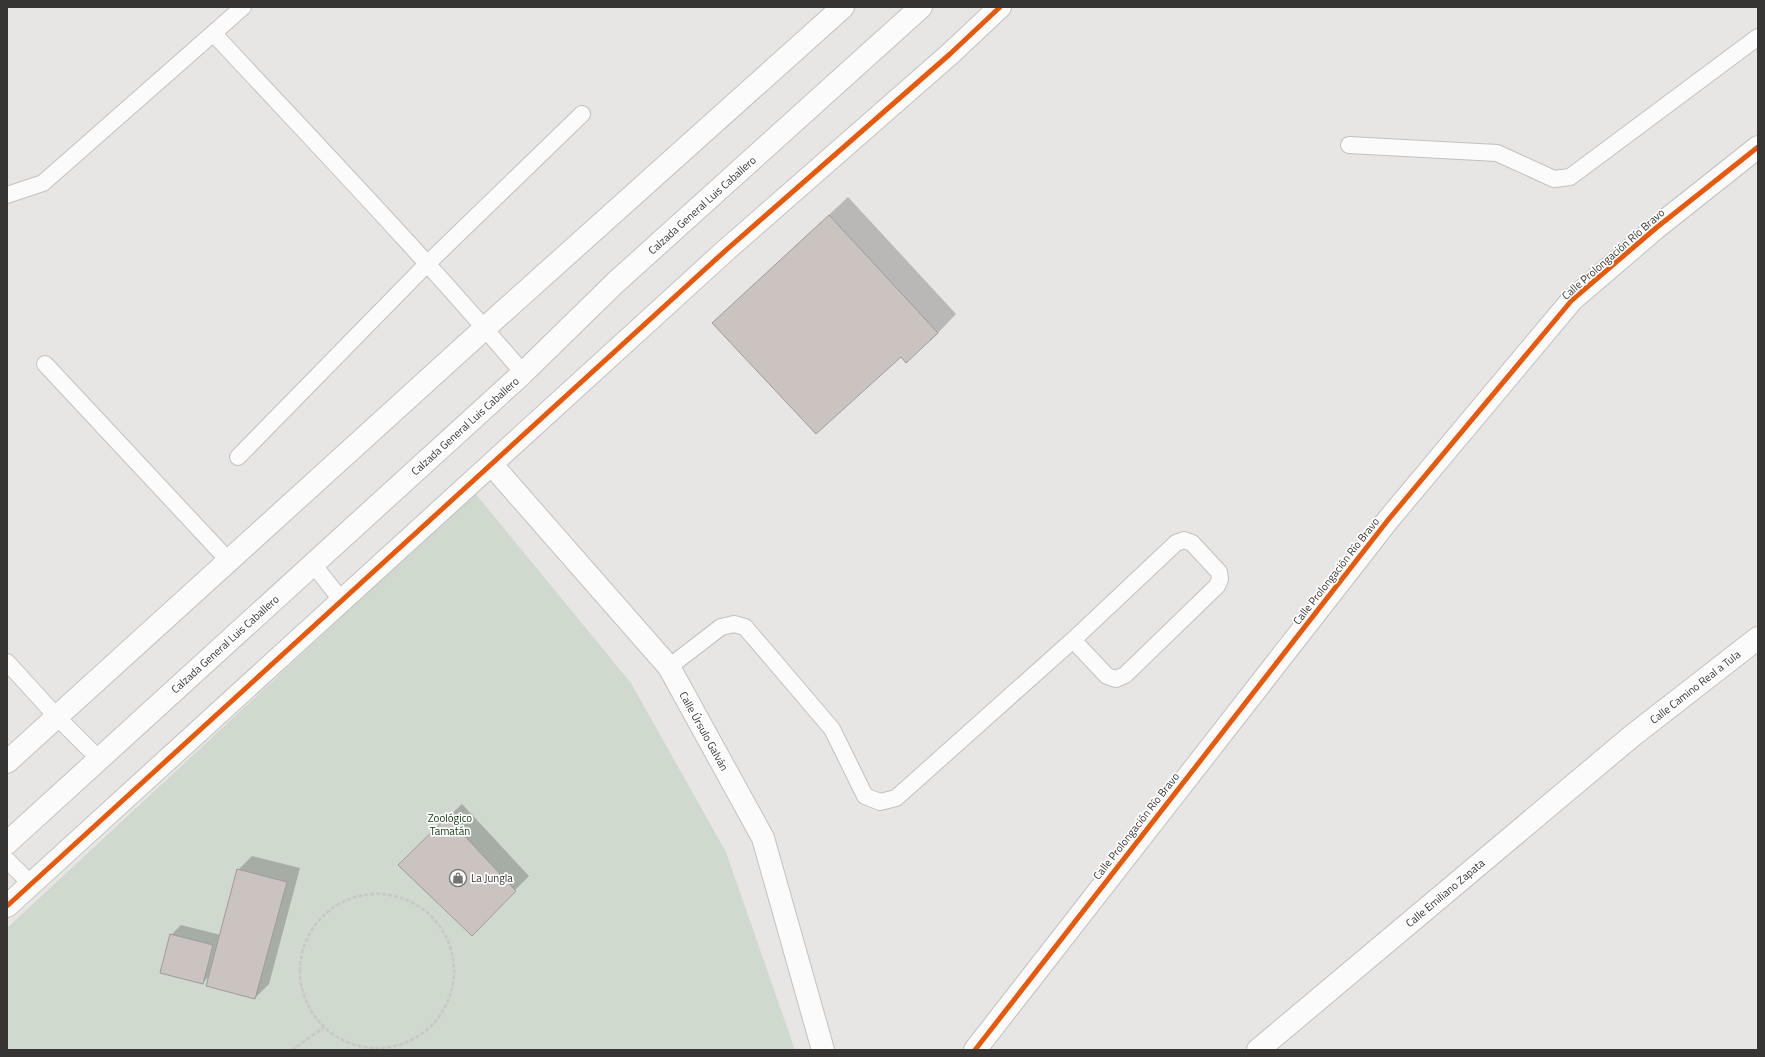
<svg xmlns="http://www.w3.org/2000/svg" width="1765" height="1057" viewBox="0 0 1765 1057" font-family="'Titillium Web',sans-serif">
	<style>
		.green { fill: #d0d9cd }
		.shadow { fill: #0003 }
		.building { fill: #cbc3c0; stroke: #9d9c9b }
		.lines { fill: none; stroke-linecap: round; stroke-linejoin: round }
		.service-casing { stroke: #c2c1bf; stroke-width: 18 }
		.minor-casing { stroke: #c2c1bf; stroke-width: 24 }
		.primary-casing { stroke: #c2c1bf; stroke-width: 24 }
		.path { stroke: #c7c7c7; stroke-width: 2.5; stroke-dasharray: 4 2; stroke-linecap: butt }
		.service { stroke: #fcfbfb; stroke-width: 16 }
		.minor { stroke: #fcfbfb; stroke-width: 22 }
		.primary { stroke: #fcfbfb; stroke-width: 22 }
		.cycleway-casing { stroke: #fff; stroke-width: 8 }
		.cycleway { stroke: #e8590c; stroke-width: 5 }
		.labels { text-anchor: middle; stroke-width: 3.5; stroke-linejoin: round; paint-order: stroke }
		.street-label { font-size: 11px; fill: #363534; stroke: #fff }
		.park-label { font-size: 11px; fill: #123710; stroke: #fff }
		.poi-label { font-size: 11px; fill: #363534; stroke: #fff; text-anchor: start }
	</style>
	<rect width="100%" height="100%" fill="#e8e6e4"/>
	<!-- green -->
	<path class="green" d="M475,493L631,683L726,852L795,1050H7V928Z"/>
	<!-- shadow -->
	<path class="shadow" d="M848,197L956,314L938,333L906,361L901,355L714,323Z
		M462,804L529,876L472,934L414,850Z
		M252,856L300,868L269,984L255,998L209,976L203,983L171,935L181,925L221,935L238,870Z"/>
	<!-- building -->
	<path class="building" d="M829,215L938,333L906,363L901,357L816,434L712,323Z
		M447,817L516,891L472,936L398,865Z
		M237,869L287,882L255,999L206,986Z
		M170,934L213,945L203,984L160,973Z"/>
	<g class="lines">
		<!-- service casing -->
		<g class="service-casing">
			<path id="service" d="M214,34C318,146 424,256 523,373
				M1349,145L1497,153L1554,179L1570,177L1758,37
				M7,195L43,183L243,7
				M45,364L229,561
				M238,457L427,264L582,114
				M313,564L342,601
				M7,662L57,717L99,759
				M669,667L721,627L734,624L745,627L832,729L865,796L880,802L896,798L1073,640L1176,543L1184,540L1192,543L1219,572L1220,579L1217,586L1125,675L1116,679L1107,676L1073,640
				M7,860L31,884"/>
		</g>
		<!-- minor casing -->
		<g class="minor-casing">
			<path id="minor" d="M492,465L669,667L763,838L823,1050
				M7,762L485,328L843,7
				M7,906L725,251L950,54L1000,7
				M975,1050L1388,520L1572,300L1656,228L1758,147
				M1258,1050L1632,736L1758,638"/>
		</g>
		<!-- primary casing -->
		<g class="primary-casing">
			<path id="primary" d="M7,843L523,373L615,283L921,7"/>
		</g>
		<!-- path -->
		<path class="path" d="M300 971a77 77 0 1 1 154 0a77 77 0 1 1-154 0Z
			M292,1050L323,1028"/>
		<!-- service -->
		<use href="#service" class="service"/>
		<!-- minor -->
		<use href="#minor" class="minor"/>
		<!-- primary -->
		<use href="#primary" class="primary"/>
		<!-- cycleway casing -->
		<g class="cycleway-casing">
			<path id="cycleway" d="M7,906L725,251L950,54L1000,7
				M975,1050L1388,520L1572,300L1656,228L1758,147"/>
		</g>
		<!-- cycleway -->
		<use href="#cycleway" class="cycleway"/>
	</g>
	<!-- icons -->
	<defs>
		<g id="shop-ring" transform="scale(0.9)"><circle r="9.5" fill="#fff" stroke="#747372" stroke-width="1.5"/><path d="M-5-2.5h2.3a2.7 3.5 0 0 1 5.4 0H5L5.5 6h-11ZM-1.5-2.5h3a1.5 2.3 0 0 0-3 0Z" fill="#747372"/></g>
	</defs>
	<g fill-rule="evenodd">
		<use href="#shop-ring" x="458" y="878"/>
	</g>
	<g class="labels">
		<!-- street labels -->
		<g class="street-label">
			<text transform="translate(702 205) rotate(-42)" y="4">Calzada General Luis Caballero</text>
			<text transform="translate(1613 254) rotate(-41)" y="4">Calle Prolongación Río Bravo</text>
			<text transform="translate(465 426) rotate(-42)" y="4">Calzada General Luis Caballero</text>
			<text transform="translate(1336 571) rotate(-52)" y="4">Calle Prolongación Río Bravo</text>
			<text transform="translate(225 644) rotate(-42)" y="4">Calzada General Luis Caballero</text>
			<text transform="translate(1695 687) rotate(-38)" y="4">Calle Camino Real a Tula</text>
			<text transform="translate(704 731) rotate(61)" y="4">Calle Úrsulo Galván</text>
			<text transform="translate(1136 826) rotate(-52)" y="4">Calle Prolongación Río Bravo</text>
			<text transform="translate(1445 893) rotate(-40)" y="4">Calle Emiliano Zapata</text>
		</g>
		<!-- park labels -->
		<g class="park-label">
			<text x="450" y="822">Zoológico<tspan x="450" dy="13">Tamatán</tspan></text>
		</g>
		<!-- poi labels -->
		<g class="poi-label">
			<text x="471" y="882">La Jungla</text>
		</g>
	</g>
	<!-- border -->
	<rect width="1765" height="1057" fill="none" stroke="#363534" stroke-width="16"/>
</svg>
